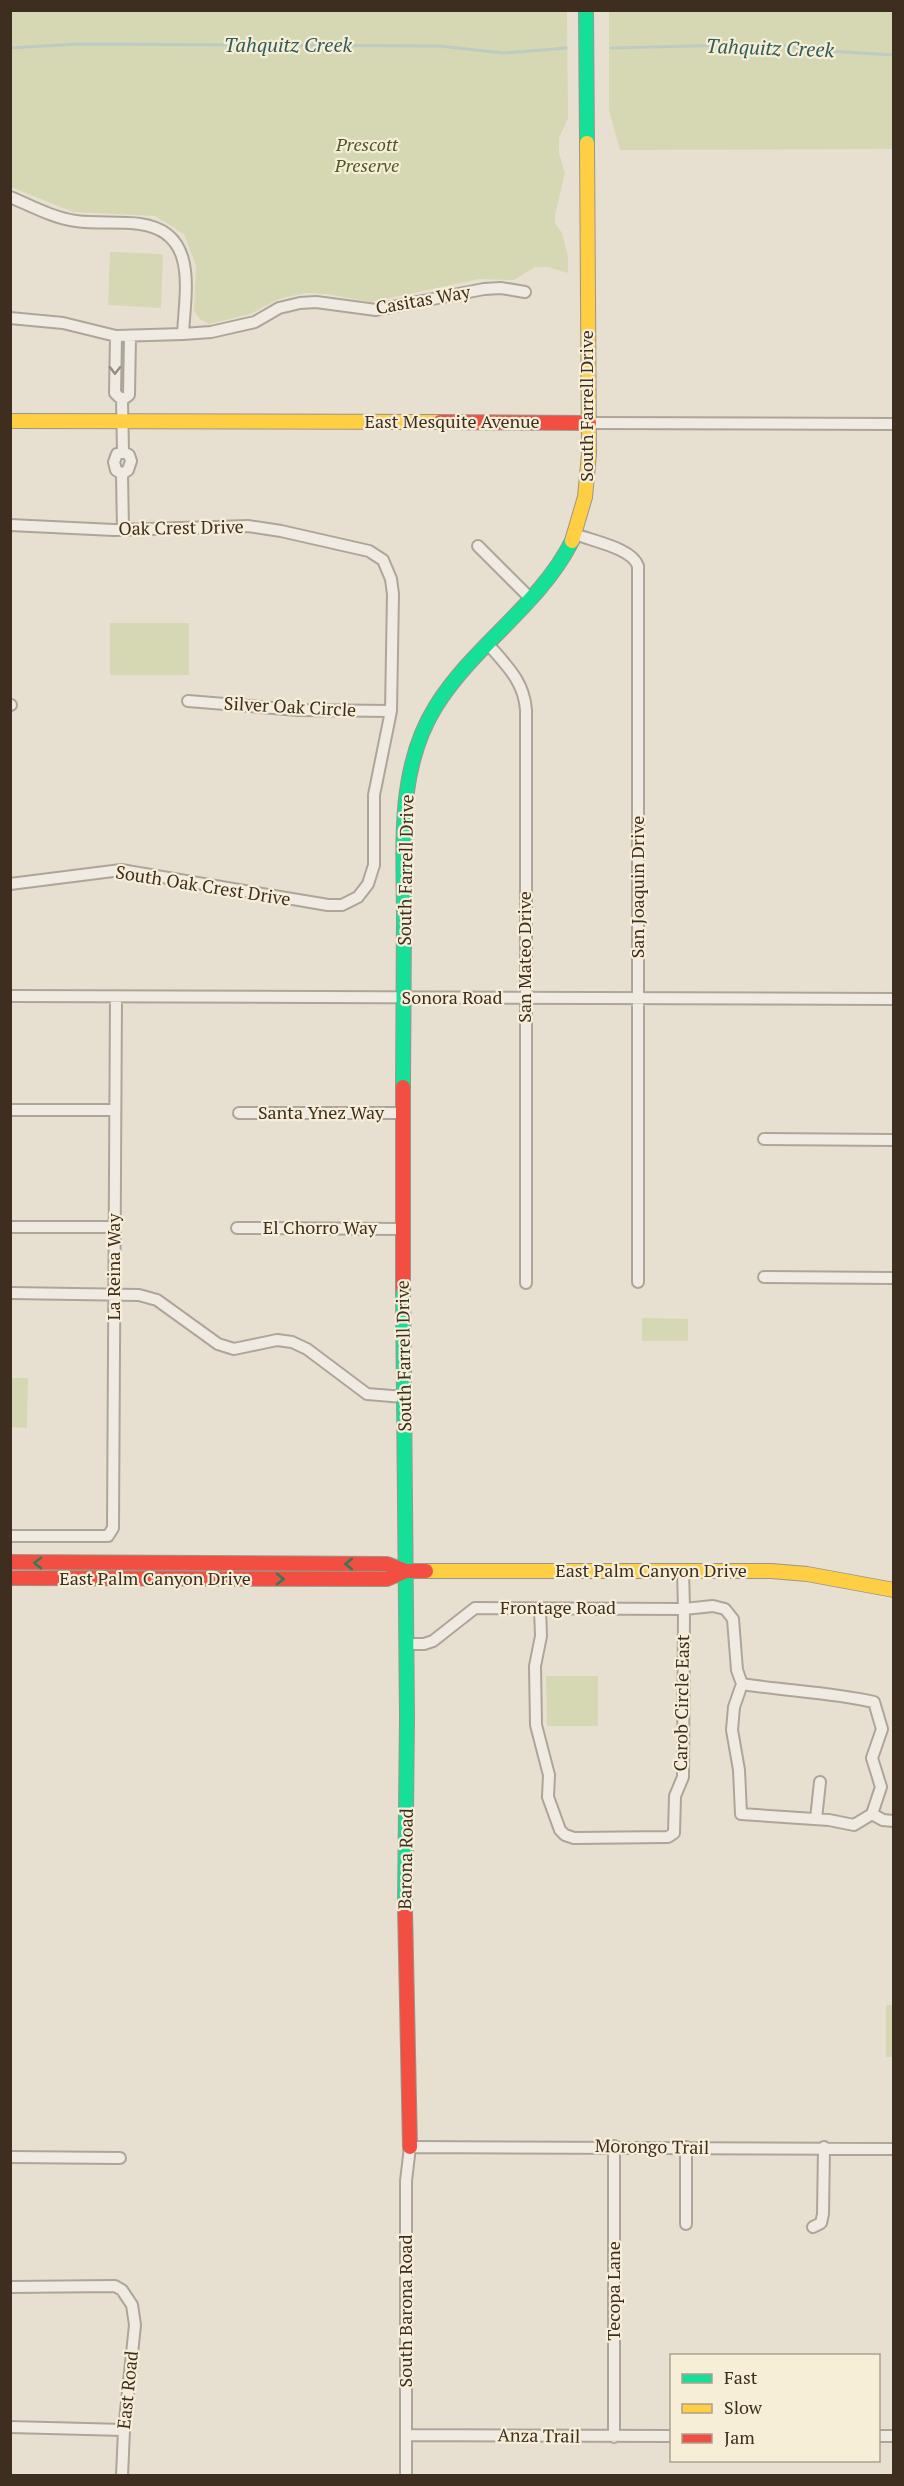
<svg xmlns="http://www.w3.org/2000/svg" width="904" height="2486" viewBox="0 0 904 2486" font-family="'PT Serif',serif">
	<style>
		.green { fill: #d6d7b3 }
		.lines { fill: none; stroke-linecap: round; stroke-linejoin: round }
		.stream { stroke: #bcccc2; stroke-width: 3 }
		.street-casing { stroke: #ada599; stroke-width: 14 }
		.fast-casing { stroke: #9c958a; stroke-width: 16 }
		.slow-casing { stroke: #9c958a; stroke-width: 16 }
		.jam-casing { stroke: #9c958a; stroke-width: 16 }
		.street { stroke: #efebe3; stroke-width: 10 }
		.fast { stroke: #16e098; stroke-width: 14 }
		.slow { stroke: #ffcf43; stroke-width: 14 }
		.jam { stroke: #f24e42; stroke-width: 14 }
		.oneway { stroke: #968c82 }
		.oneway2 { stroke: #2b7e56 }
		.labels { text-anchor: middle; stroke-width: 4.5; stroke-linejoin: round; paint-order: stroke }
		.park-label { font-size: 18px; font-style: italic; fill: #4d5a26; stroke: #f7eed8 }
		.street-label { font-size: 18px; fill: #3d2e20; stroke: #f7eed8 }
		.water-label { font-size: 20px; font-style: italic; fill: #2f5d5a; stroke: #f7eed8 }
	</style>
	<rect width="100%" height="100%" fill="#e7e0d1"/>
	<!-- green -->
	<path class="green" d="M11,10L567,11L568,118L559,138V153L565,173L555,215V223L562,233L568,257V273L548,267H535L514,280L479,279L371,302L327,294L305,293L279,299L250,314L209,324L200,319L194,311L196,266L184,234L155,216L73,212L11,187Z
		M609,11H893V149L620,150L609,110Z
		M110,252L163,254L161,308L108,305Z
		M110,623H189V675H110Z
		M642,1318L688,1319V1341H642Z
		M11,1378H28L27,1428L11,1427Z
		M546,1676H598V1726H547Z
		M886,2005H893V2057H886Z"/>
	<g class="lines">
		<!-- stream -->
		<path class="stream" d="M10,48L79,44L439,46L504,53L566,48
			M611,48L776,44L812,50L894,55"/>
		<!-- street casing -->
		<g class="street-casing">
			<path id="street" d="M10,197C32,206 53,218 76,221C97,224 119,221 140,224C199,232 185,292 183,334
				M10,318L63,323L116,336L183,334L211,332L255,322L279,308L300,303L316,302L376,310L484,289L501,288L525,292
				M116,336L115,393L122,400L123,452
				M122,400L129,395L130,337
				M589,423L894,424
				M122,474L116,470L114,462L117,454L123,452L129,455L131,461L128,470L122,474L123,530
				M10,525L114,530L248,526L281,531L369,551L383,560L391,579L393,594L391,711L374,795V865L368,884L358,897L342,905H328L121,870L10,884
				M575,534C592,541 632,548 638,566V1282
				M478,546L531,599
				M487,643C506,665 524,681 526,710V1283
				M188,701L298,710L391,711
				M10,705H11
				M10,996L894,999
				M10,1110H115
				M239,1113H403
				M764,1139L894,1140
				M10,1227H113
				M237,1228L403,1229
				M764,1277L894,1278
				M10,1293L139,1295L157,1300L218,1344L234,1349L277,1340L292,1342L307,1349L367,1394L404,1397
				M10,1536H108L113,1528L116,997
				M540,1608L541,1636L535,1666L536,1725L549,1775L548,1797L560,1830L565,1835L574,1838L668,1837L674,1833L675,1796L683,1777L684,1609L713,1606L725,1609L733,1619L737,1670L742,1684
				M406,1644H424L433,1641L475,1608L684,1609L683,1570
				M742,1684C786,1691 830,1692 874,1702L882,1729L872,1758L881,1787L872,1814L854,1825L829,1820L741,1814L739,1770L732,1730L734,1707Z
				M872,1814L883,1820L894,1821
				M816,1819L820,1782
				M614,2146V2437
				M10,2157L120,2158
				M686,2224V2147
				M813,2227L821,2223L823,2214L824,2147
				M10,2287L115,2286L122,2290L132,2305L135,2325L124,2430L122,2476
				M10,2427L124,2430
				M406,2435L672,2436
				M878,2436H894
				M406,2476V2181L410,2147L894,2149"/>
		</g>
		<!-- fast casing -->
		<g class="fast-casing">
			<path id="fast" d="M586,10L587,143
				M403,1087C403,1031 404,975 404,919C404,846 396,770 436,706C474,645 540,605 572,541
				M403,1288L407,1717L405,1908"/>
		</g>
		<!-- slow casing -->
		<g class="slow-casing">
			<path id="slow" d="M10,421L440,422
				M572,541L585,497L589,454L587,143
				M426,1571H771L807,1574L894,1590"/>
		</g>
		<!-- jam casing -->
		<g class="jam-casing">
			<path id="jam" d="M440,422L589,423
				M403,1087V1288
				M10,1562L387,1564L406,1571H426
				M10,1578L387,1579L406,1571
				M405,1908L410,2147"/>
		</g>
		<!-- street -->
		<use href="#street" class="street"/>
		<!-- fast -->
		<use href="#fast" class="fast"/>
		<!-- slow -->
		<use href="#slow" class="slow"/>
		<!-- jam -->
		<use href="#jam" class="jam"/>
	</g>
	<!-- one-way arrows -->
	<defs><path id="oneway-chevron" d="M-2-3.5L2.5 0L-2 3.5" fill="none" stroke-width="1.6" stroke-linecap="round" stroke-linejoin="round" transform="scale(1.5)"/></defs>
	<use class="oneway" href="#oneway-chevron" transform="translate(115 370) rotate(91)"/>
	<g class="oneway2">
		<use href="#oneway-chevron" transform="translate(38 1563) rotate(-180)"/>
		<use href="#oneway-chevron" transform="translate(349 1564) rotate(-180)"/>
		<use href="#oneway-chevron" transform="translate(280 1579)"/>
	</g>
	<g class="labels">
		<!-- park labels -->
		<g class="park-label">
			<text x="367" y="151">Prescott<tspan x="367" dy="21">Preserve</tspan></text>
		</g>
		<!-- street labels -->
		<g class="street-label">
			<text transform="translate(423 300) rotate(-10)" y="6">Casitas Way</text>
			<text transform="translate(587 406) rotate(-90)" y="6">South Farrell Drive</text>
			<text x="452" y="428">East Mesquite Avenue</text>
			<text transform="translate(181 528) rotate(-1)" y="6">Oak Crest Drive</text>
			<text transform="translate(290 707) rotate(3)" y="6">Silver Oak Circle</text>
			<text transform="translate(406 870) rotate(-89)" y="6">South Farrell Drive</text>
			<text transform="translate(203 886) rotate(9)" y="6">South Oak Crest Drive</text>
			<text transform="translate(638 887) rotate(-90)" y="6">San Joaquin Drive</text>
			<text transform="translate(525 957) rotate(-90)" y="6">San Mateo Drive</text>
			<text x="452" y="1004">Sonora Road</text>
			<text x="321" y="1119">Santa Ynez Way</text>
			<text x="320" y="1234">El Chorro Way</text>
			<text transform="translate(114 1267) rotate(-90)" y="6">La Reina Way</text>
			<text transform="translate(404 1356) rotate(-91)" y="6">South Farrell Drive</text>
			<text x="651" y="1577">East Palm Canyon Drive</text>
			<text x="155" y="1585">East Palm Canyon Drive</text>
			<text x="558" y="1614">Frontage Road</text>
			<text transform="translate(682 1703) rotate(-89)" y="6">Carob Circle East</text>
			<text transform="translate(406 1859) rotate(-89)" y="6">Barona Road</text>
			<text transform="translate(652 2147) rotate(1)" y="6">Morongo Trail</text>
			<text transform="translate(614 2291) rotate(-90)" y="6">Tecopa Lane</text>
			<text transform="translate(406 2311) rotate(-90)" y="6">South Barona Road</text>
			<text transform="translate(128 2390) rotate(-84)" y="6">East Road</text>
			<text transform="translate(539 2436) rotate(1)" y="6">Anza Trail</text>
		</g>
		<!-- water labels -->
		<g class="water-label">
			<text x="288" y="52">Tahquitz Creek</text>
			<text transform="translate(770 48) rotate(2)" y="7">Tahquitz Creek</text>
		</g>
	</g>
	<!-- border -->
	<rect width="904" height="2486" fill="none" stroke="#3d2e20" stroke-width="24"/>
	<!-- legend -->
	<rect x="670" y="2354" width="210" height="108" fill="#f7eed8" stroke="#ada18e" stroke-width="1.5"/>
	<rect x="682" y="2374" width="30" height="9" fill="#16e098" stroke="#ada18e" stroke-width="1.5"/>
	<text x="724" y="2384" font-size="18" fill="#3d2e20">Fast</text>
	<rect x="682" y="2404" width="30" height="9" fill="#ffcf43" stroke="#ada18e" stroke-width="1.5"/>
	<text x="724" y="2414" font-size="18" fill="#3d2e20">Slow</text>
	<rect x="682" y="2434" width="30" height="9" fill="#f24e42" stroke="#ada18e" stroke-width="1.5"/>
	<text x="724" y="2444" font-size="18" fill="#3d2e20">Jam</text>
</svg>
